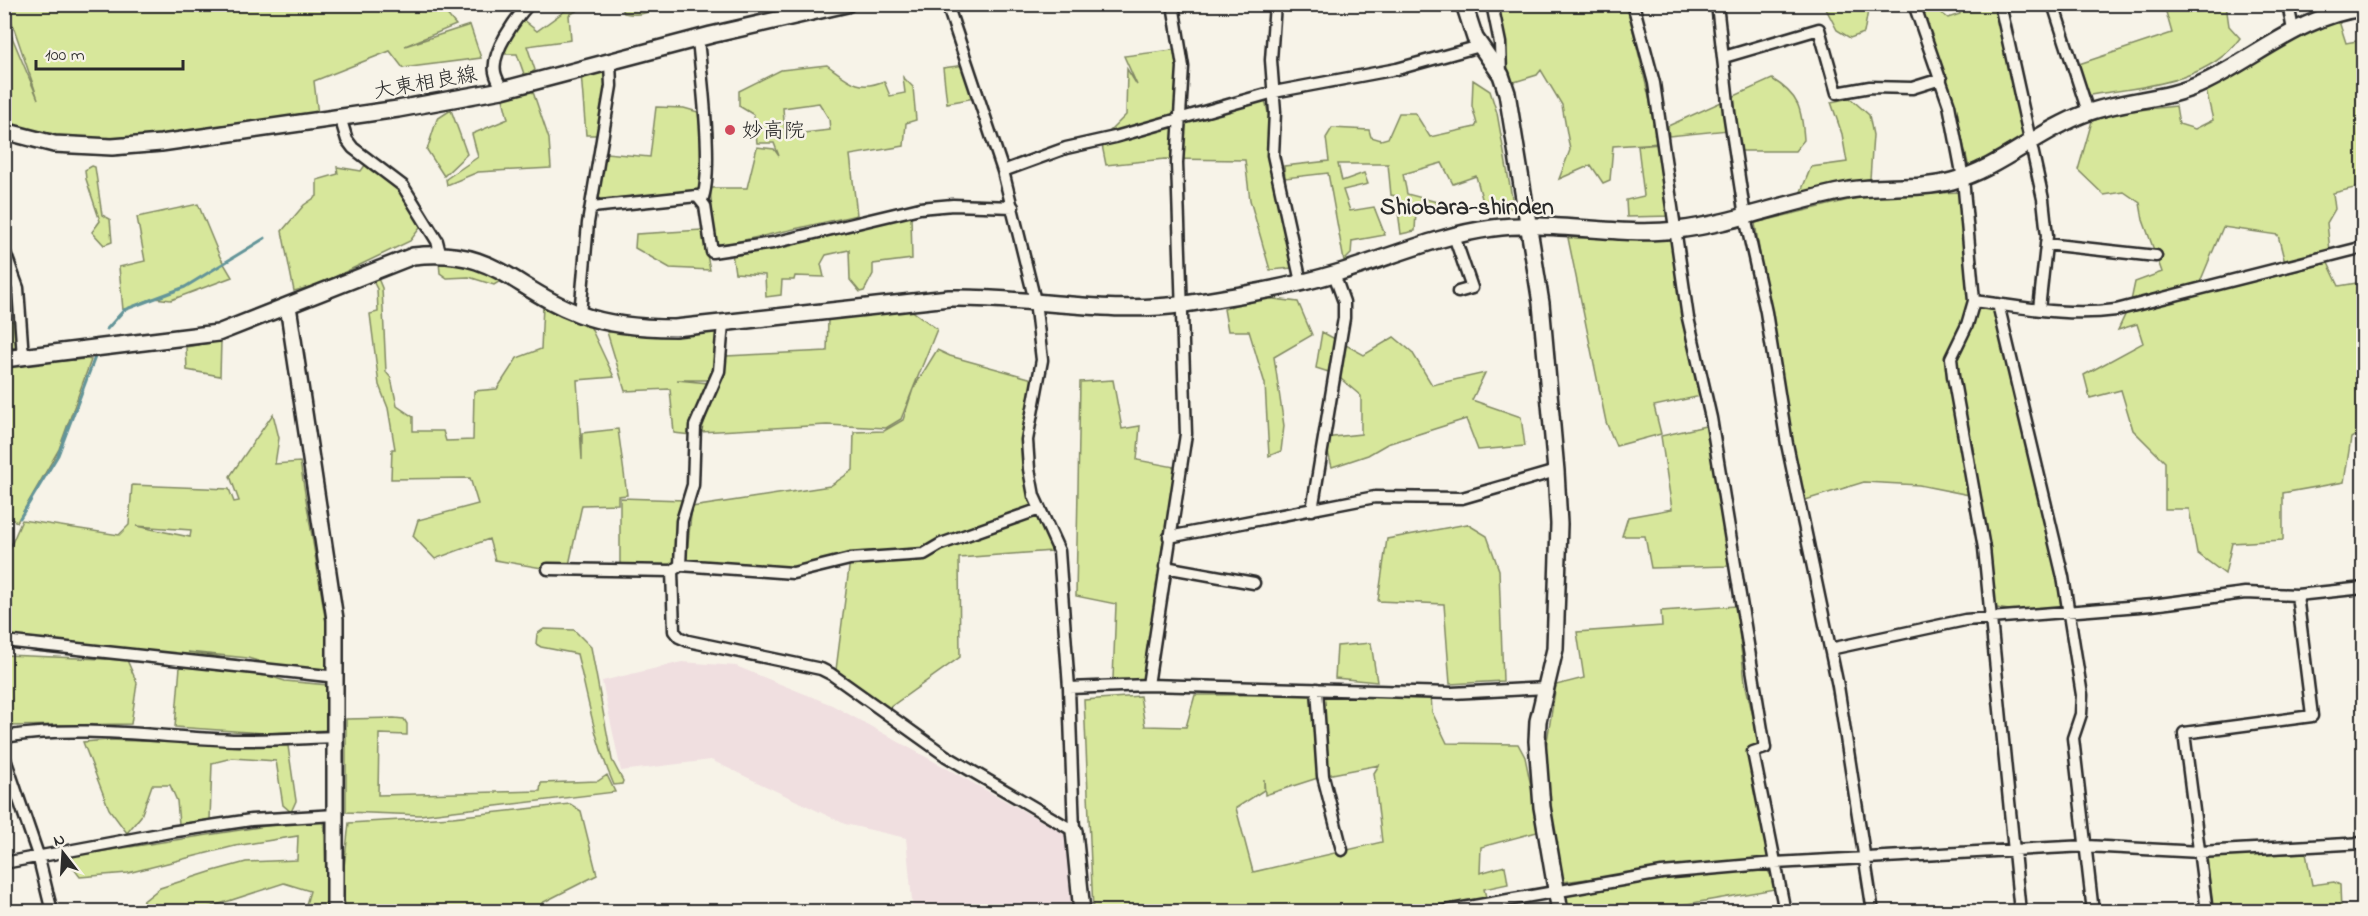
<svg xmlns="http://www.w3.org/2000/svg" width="2368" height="916" viewBox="0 0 2368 916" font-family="'Indie Flower','Klee One',sans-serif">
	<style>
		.built { fill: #f0dfe0 }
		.green { fill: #d7e79b; stroke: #818963; stroke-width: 1.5; fill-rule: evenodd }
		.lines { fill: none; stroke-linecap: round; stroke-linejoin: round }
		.stream { stroke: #649599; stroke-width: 3 }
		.street-casing { stroke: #2b2b2b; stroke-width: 15 }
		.secondary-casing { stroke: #2b2b2b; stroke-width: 20 }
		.street { stroke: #f7f3e8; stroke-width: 10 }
		.secondary { stroke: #f7f3e8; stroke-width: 15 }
		.poi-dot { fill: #d1495b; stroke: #f7f3e8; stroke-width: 2 }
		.labels { text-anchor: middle; stroke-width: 5; stroke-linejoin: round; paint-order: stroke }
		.street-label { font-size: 21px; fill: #2b2b2b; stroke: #f7f3e8 }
		.poi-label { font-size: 21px; fill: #2b2b2b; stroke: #f7f3e8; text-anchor: start }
		.quarter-label { font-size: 24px; font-weight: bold; fill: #2b2b2b; stroke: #f7f3e8 }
	</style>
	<rect width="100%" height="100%" fill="#f7f3e8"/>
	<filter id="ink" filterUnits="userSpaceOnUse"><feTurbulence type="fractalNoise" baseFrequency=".0167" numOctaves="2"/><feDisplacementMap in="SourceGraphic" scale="12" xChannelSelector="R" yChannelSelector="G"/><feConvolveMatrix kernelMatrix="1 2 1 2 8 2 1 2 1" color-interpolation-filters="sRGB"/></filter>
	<g filter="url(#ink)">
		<!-- built -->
		<path class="built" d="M682,662L736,666L832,705L1067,835L1073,911H913L906,838L845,824L711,760L621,771L602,681Z"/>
		<!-- green -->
		<path class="green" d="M6,5H439L456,25L405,46L470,25L481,58L403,68L390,51L314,81L318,115L116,142L56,137L51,133L48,137L31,135L27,129L5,123L4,18L38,99Z
			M573,5H587L569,15L571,40L527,46L535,70L530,74H524L517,54H503L506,42L522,19L537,31Z
			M621,5L660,4V5C647,14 639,16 624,13Z
			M1494,5H1627L1660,143L1613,146L1610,180L1603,183L1591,165L1559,179L1570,150L1562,105L1541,70L1537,75L1511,83Z
			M1824,5H1869L1864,33L1850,38L1837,30Z
			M1931,5L1948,18L1960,14L1959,5H1997L2024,136L1996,156L1969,168L1951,91L1921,8Z
			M2164,5H2226L2229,26L2240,38C2208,83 2141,87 2090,95L2076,65L2172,33Z
			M2337,15L2346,43L2363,40V186L2333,193L2335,209L2327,223L2330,251L2285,263L2278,235L2223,227L2200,282L2161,295L2131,301L2135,282L2162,272L2143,220L2140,203L2124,192L2104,195L2078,170L2092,121L2120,112L2176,106L2179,124L2195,129L2213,120L2206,90Z
			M1180,49V118L1264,95L1271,126L1274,175L1292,268L1270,270L1250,200L1245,160L1165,159L1106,165L1101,140L1126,115L1127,69L1137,85L1124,56Z
			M827,65C848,80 858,92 884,81L890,96L905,93L903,77L913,87L916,120L906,123L904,146L850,155L857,215L722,245L715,243L710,188H747L757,147L774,149L779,156L774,143H757L754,115L739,106V91L781,70ZM819,103L829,119L830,130L785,135L783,108Z
			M965,65L975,98L947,103L943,68Z
			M609,66L599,135H586L581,73Z
			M1772,79C1799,95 1802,109 1804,140L1795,151H1741L1738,129L1669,136L1668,126Z
			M1473,80L1490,91L1497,113L1514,209L1483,202L1476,176L1453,184L1442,163L1403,174L1407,194L1441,203L1416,211L1415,231L1401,234L1396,196L1391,195L1388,164H1338L1342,181L1364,173L1368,184L1343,190L1350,211L1374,207L1385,235L1352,241L1351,254L1344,261L1328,173L1285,178L1284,166L1329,161L1326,138L1332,128L1369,130L1371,137L1381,140L1388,138L1399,113H1415L1430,137L1475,127L1477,124L1472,106Z
			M531,86L549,139L551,168L478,172L447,185L446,179L478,157L472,134L508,119L502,95Z
			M1850,98L1869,115L1873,135L1870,179L1800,194L1811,167L1847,162L1842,134L1831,102Z
			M656,107L684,108L698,112L703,155V191L601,199L597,196L606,153L650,157Z
			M451,110L467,154L444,176L427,150L437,119Z
			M1660,144L1672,216L1627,217L1626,200L1644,196L1638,146Z
			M368,161L397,187L423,224L410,241L320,284L294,291L282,231L304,205L317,196V180L338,174L337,167L361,171Z
			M92,166L95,167L102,215L110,219L112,242L104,245L92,232L100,221L86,179L85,170Z
			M1959,192L1974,300L1998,304L2047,512L2063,619L1990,607L1974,496L1919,485L1864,482L1799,502L1755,223L1861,197Z
			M198,204L220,257L232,277L171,300L154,298L123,310L119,267L145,261L137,217Z
			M911,216L912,259L873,264V274L864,291L860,292L850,280L849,250L826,255L821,264L824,277L795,276L794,280H782L781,295L766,297L765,275L735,273L732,253Z
			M702,230L710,270L670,268L635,248L636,234Z
			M1671,236L1684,325L1701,396L1654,406L1661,434L1616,446L1606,422L1568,238Z
			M446,261L486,270L502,280L494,285L469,277L447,278L440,273L439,262Z
			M2328,263L2339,286L2363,282V431L2351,438L2344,482L2283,493V540L2232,543L2225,574L2197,553L2189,509H2165V462L2133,430L2121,390L2090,398L2084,375L2143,343L2137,324L2118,330L2126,313Z
			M377,276L382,288L386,372L391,378L397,406L413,417V431H443L446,441L473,440L474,391L497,389L517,358L541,349L543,305L567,318L590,326L614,377L577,380L582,460V433L618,429L627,495L618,496V504L582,505L569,565L548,569L495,560L489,539L435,559L413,536L418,520L478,504L470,478L391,479L392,449H395L388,408L379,385L370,314L378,312L377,289L372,279Z
			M1258,297L1298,302L1312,335L1274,357L1284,426L1281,451L1269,456L1265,384L1249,331H1228L1224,309Z
			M911,310L937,329L901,419L886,428L827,425L701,432L726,356L827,351L828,320Z
			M4,321H13L16,347L5,348Z
			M717,330V357L709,380H677L708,383L691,435L674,433L670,389L625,391L607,332Z
			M1322,332L1364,355L1394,337L1412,352L1432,385L1485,373L1472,400L1521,417L1525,446L1478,450L1466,419L1387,444L1368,455L1332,467L1324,438L1361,434V396L1335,374L1316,368Z
			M221,341L220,376L187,370L186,347Z
			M937,350L950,356L1040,381L1028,450L1052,551L959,558L960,657L886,710L836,670L850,560L803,571L686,561L692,507L830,486L853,470L854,432L884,431L903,420L913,389Z
			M87,359L91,360L59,449L17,522L5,516V365Z
			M1113,380L1122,429L1140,426L1137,460L1180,468L1144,680L1113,679L1116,604L1076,596L1080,382Z
			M273,414L279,438L275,464L300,462L327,629L330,662L324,672L281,668L248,658L188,652L259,663L235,666L5,638V559L22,520L119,535L129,525L132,485L229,489L234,502L239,501L230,476ZM136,526L191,530V531L190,537Z
			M1710,425L1729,566L1651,568L1645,536H1622L1628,517L1672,509L1661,436Z
			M620,498L684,500L677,517L676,560L669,565H620Z
			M1467,524L1487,536L1499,570L1503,681L1450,684L1444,604L1378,601L1387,539Z
			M1736,606L1745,682L1759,742L1749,751L1769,857L1562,882L1543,766L1556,685L1584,678L1577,632L1662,626L1661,611Z
			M544,629L574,630L591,647L612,760L623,781L622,784L614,785C595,743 588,698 577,654L541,647L536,644L537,634Z
			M1371,643L1377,682L1335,678L1337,646Z
			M5,655L127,660L137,683L131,724L5,726Z
			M180,667L252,671L285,681L328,685L331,730L264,733L175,727Z
			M1431,694L1432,712L1447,743L1518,744L1525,757L1534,801L1537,832L1481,847L1480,873L1505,866L1508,884L1484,889L1487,901L1442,911H1093L1084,700L1140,696L1145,726L1186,727L1195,695ZM1379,765L1374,773L1382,842L1253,872L1236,808L1264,790V779L1265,795L1327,775Z
			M394,718L404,719L407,724V735L379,734L378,795L540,791L541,783L598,781L607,775L615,792L420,815L346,812V719Z
			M109,740L288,746L296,801L291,812L283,805L276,761L232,758L212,763L210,820L179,824L177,801L170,785H152L141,816L127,833L109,809L83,742Z
			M570,804L581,811L597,875L542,903L544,911L346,912L342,885L349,823L453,817Z
			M324,817L327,911H304L310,891L284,883L198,911H131L160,888L213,871L246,862L297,860L298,836L235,846L128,873L80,877L65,857Z
			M2306,853L2312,885L2334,882L2340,885L2341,911H2213L2207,857Z
			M1767,869L1774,881L1775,889L1670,907V912L1651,911V908L1631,912L1564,911L1562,897L1567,892L1660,876Z"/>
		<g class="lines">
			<!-- stream -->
			<path class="stream" d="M107,329L124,310L185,287L265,238
				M20,518L58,455L95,357"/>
			<!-- street casing -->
			<g class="street-casing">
				<path id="street" d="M1275,4L1271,60L1275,112L1273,155L1301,282
					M1492,4L1500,43L1501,75
					M1633,4L1654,83L1688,318L1711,418L1765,748L1753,752L1785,912
					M1717,4L1729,112L1745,217L1766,312L1787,444L1838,686L1873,912
					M1914,4L1949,105L1963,178L1974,301L1967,325L1951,358L1953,376L1984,548L2020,912
					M2000,4L2043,199L2047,236L2039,309
					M2053,4L2088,112
					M2288,4L2293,30
					M698,39C701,74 714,171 702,200
					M1724,57L1819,29L1837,93L1870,87L1912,88L1941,79
					M502,90C500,84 496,78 495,72C491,52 516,18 529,4
					M340,117L347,140L353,148L403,186L437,241L440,253
					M1003,171L1066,148L1115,137L1274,92L1397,69L1480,46
					M592,207L697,196L705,206L712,252L773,243L920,208L953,205L1013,207
					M1454,236L1472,288L1458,292
					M2046,244L2156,256
					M4,250L18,288L23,357
					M1974,301C2021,307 2068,317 2116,310L2364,247
					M1998,304L2063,577L2082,695L2081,714L2073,738L2093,912
					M580,315L588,223L611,86L610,62
					M723,323L719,371L695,426L693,485L682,521L680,565L672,571L674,631L679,637L688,641L821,669L831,674L946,756L1074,831L1069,688L1059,551L1034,496L1029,469L1027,440L1042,360L1035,301L1003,171L947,4
					M1312,510L1344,318V302L1334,274
					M1169,537L1375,497L1462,498L1556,471
					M680,565L793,573L850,559L924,554L941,544L1040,509
					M1165,567L1254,583
					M548,569L672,571
					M4,641L337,677
					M1830,649L1965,620L2152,605L2245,593L2297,595L2364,588
					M1148,685L1186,434L1177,163L1183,67L1173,4
					M1069,688L1148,685L1452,693L1547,688
					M1317,689L1323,776L1342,850
					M4,737C83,724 161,738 239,740C272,740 304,738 336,737
					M4,756L38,855L52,912
					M4,863L170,832L251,820L336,815
					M1440,912L1662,873L1775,863L2086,846L2200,852L2364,843
					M2207,912L2184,733L2312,716L2297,595"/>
			</g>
			<!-- secondary casing -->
			<g class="secondary-casing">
				<path id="secondary" d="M1464,4L1475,38L1501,75L1507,93L1541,303L1556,471L1559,524L1555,649L1538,721L1537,741L1542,807L1560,912
					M4,131L54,144L112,147L161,143L398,109L502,90L711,35L847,4
					M288,306L335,619V912
					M4,359L218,333L413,256C496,247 511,288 579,314C608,325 644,328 675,328L949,298C1028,296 1107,316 1185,304C1235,296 1288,288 1337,273C1388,258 1439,235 1493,228C1554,220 1616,237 1677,230C1736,223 1792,200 1850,190C1884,185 1919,190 1952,181C2000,168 2037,132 2084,114C2122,99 2167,101 2205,82C2259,56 2302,15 2364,8
					M1074,831L1082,912"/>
			</g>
			<!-- street -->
			<use href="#street" class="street"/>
			<!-- secondary -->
			<use href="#secondary" class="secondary"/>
		</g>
	</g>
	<!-- markers -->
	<circle class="poi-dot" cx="730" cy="130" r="6"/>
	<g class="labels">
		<!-- street labels -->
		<g class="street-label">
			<text transform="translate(425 82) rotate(-10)" y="7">大東相良線</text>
		</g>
		<!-- poi labels -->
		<g class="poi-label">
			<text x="742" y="137">妙高院</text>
		</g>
		<!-- quarter labels -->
		<g class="quarter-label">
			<text x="1467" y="214">Shiobara-shinden</text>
		</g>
	</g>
	<!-- margin -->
	<rect width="2368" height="916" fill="none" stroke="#f7f3e8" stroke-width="24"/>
	<rect x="12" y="12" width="2344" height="892" fill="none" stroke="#2b2b2b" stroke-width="2" filter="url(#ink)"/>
	<!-- north arrow -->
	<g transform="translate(63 853) rotate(343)" stroke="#f7f3e8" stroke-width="4.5" paint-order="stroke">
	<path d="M0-4.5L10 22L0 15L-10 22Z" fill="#2b2b2b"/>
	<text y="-9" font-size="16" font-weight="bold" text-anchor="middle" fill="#2b2b2b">N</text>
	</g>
	<!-- scale -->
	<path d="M36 60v9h147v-9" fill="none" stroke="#2b2b2b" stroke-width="3"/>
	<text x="45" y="60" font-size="18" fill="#2b2b2b" stroke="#f7f3e8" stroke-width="4.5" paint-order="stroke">100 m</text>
</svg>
